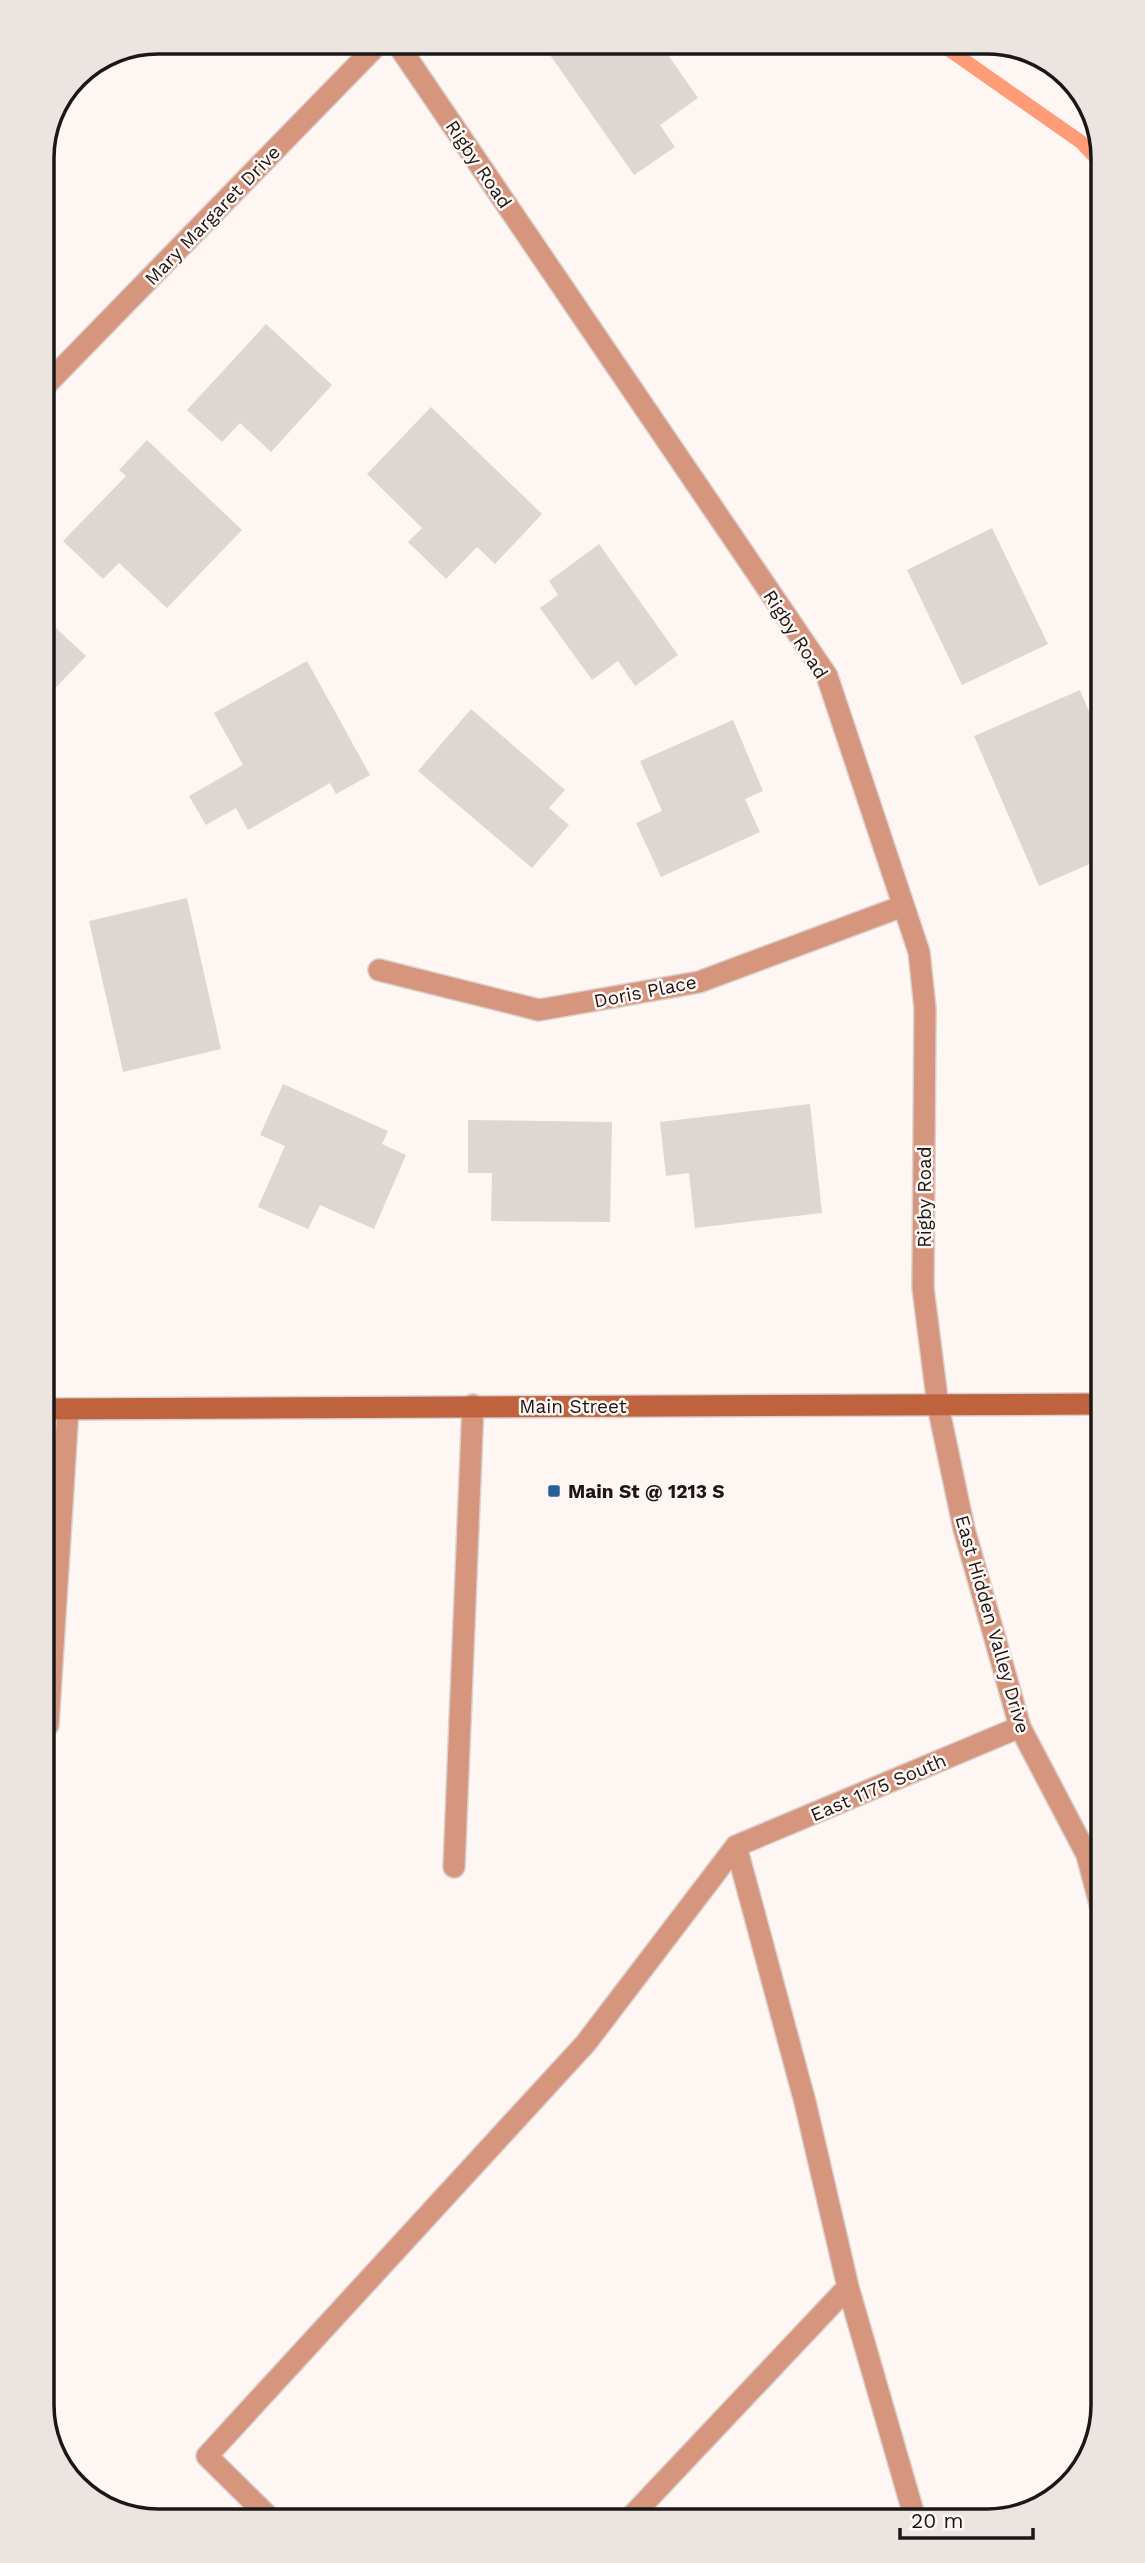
<svg xmlns="http://www.w3.org/2000/svg" width="1145" height="2563" viewBox="0 0 1145 2563" font-family="'Work Sans',sans-serif">
	<style>
		.lines { fill: none; stroke-linecap: round; stroke-linejoin: round }
		.stream { stroke: #fe9c77; stroke-width: 14 }
		.building { fill: #ddd6d3 }
		.lane-casing { stroke: #dad2d0; stroke-width: 24 }
		.street-casing { stroke: #dad2d0; stroke-width: 24 }
		.secondary-casing { stroke: #dad2d0; stroke-width: 24 }
		.lane { stroke: #d6967e; stroke-width: 21 }
		.street { stroke: #d6967e; stroke-width: 21 }
		.secondary { stroke: #bf633f; stroke-width: 21 }
		.poi-dot { fill: #285f97; stroke: #fef6f3; stroke-width: 2.5 }
		.labels { text-anchor: middle; stroke-width: 5; stroke-linejoin: round; paint-order: stroke }
		.street-label { font-size: 19px; fill: #1a1817; stroke: #fef6f3 }
		.poi-label { font-size: 19px; font-weight: bold; fill: #1a1817; stroke: #fef6f3; text-anchor: start }
		.rim { fill: none; stroke: #1a1817; stroke-width: 3.5 }
	</style>
	<rect width="100%" height="100%" fill="#fef6f3"/>
	<g class="lines">
		<!-- stream -->
		<path class="stream" d="M938,42L1081,142L1097,159"/>
	</g>
	<!-- building -->
	<path class="building" d="M563,42H659L698,98L660,125L675,147L634,175L548,52Z
		M266,324L332,385L271,452L240,423L222,442L187,410Z
		M431,407L542,514L495,564L477,547L446,579L408,542L422,528L367,474Z
		M147,440L242,530L167,608L119,563L103,579L63,541L126,476L119,470Z
		M992,528L1048,644L962,685L907,570Z
		M599,544L678,655L635,686L618,661L592,680L540,608L558,595L549,581Z
		M43,616L86,656L44,700V675Z
		M307,661L370,775L336,794L330,783L248,830L236,808L206,825L189,796L243,765L214,713Z
		M1080,690L1098,733L1099,860L1039,886L974,736Z
		M471,709L565,790L549,808L569,825L532,868L418,771Z
		M733,720L763,791L745,799L760,832L661,877L636,823L662,811L640,761Z
		M187,898L221,1049L123,1072L89,921Z
		M283,1084L388,1131L382,1144L406,1155L374,1229L320,1205L308,1229L258,1207L285,1146L260,1135Z
		M810,1104L822,1213L695,1228L689,1173L666,1176L660,1122Z
		M468,1120L612,1122L610,1222L491,1221L492,1173H468Z"/>
	<g class="lines">
		<!-- lane casing -->
		<g class="lane-casing">
			<path id="lane" d="M48,1725L68,1409
				M454,1867L473,1405"/>
		</g>
		<!-- street casing -->
		<g class="street-casing">
			<path id="street" d="M396,42L827,676L919,952L925,1008L923,1288L938,1406L964,1529L1020,1727L1087,1855L1102,1912
				M43,388L380,42
				M379,970L539,1010L699,982L903,906
				M848,2287L914,2515
				M631,2517L848,2287L805,2102L736,1846
				M272,2520L207,2456L586,2043L736,1846L1020,1727"/>
		</g>
		<!-- secondary casing -->
		<g class="secondary-casing">
			<path id="secondary" d="M46,1409L1100,1404"/>
		</g>
		<!-- lane -->
		<use href="#lane" class="lane"/>
		<!-- street -->
		<use href="#street" class="street"/>
		<!-- secondary -->
		<use href="#secondary" class="secondary"/>
	</g>
	<!-- markers -->
	<rect class="poi-dot" x="547" y="1484" width="14" height="14" rx="3.5"/>
	<g class="labels">
		<!-- street labels -->
		<g class="street-label">
			<text transform="translate(479 164) rotate(56)" y="7">Rigby Road</text>
			<text transform="translate(212 215) rotate(-46)" y="7">Mary Margaret Drive</text>
			<text transform="translate(796 634) rotate(57)" y="7">Rigby Road</text>
			<text transform="translate(645 991) rotate(-11)" y="7">Doris Place</text>
			<text transform="translate(924 1197) rotate(-90)" y="7">Rigby Road</text>
			<text x="573" y="1413">Main Street</text>
			<text transform="translate(993 1624) rotate(74)" y="7">East Hidden Valley Drive</text>
			<text transform="translate(878 1787) rotate(-23)" y="7">East 1175 South</text>
		</g>
		<!-- poi labels -->
		<g class="poi-label">
			<text x="568" y="1498">Main St @ 1213 S</text>
		</g>
	</g>
	<!-- crop -->
	<path d="M0 0H1145V2563H0ZM158 54H987A104 104 0 0 1 1091 158V2405A104 104 0 0 1 987 2509H158A104 104 0 0 1 54 2405V158A104 104 0 0 1 158 54Z" fill="#ece4e1" fill-rule="evenodd"/>
	<path class="rim" d="M158 54H987A104 104 0 0 1 1091 158V2405A104 104 0 0 1 987 2509H158A104 104 0 0 1 54 2405V158A104 104 0 0 1 158 54Z"/>
	<!-- scale -->
	<path d="M900 2528v10h133v-10" fill="none" stroke="#1a1817" stroke-width="3.5"/>
	<text x="911" y="2528" font-size="21" fill="#1a1817" stroke="#fef6f3" stroke-width="5" paint-order="stroke">20 m</text>
</svg>
